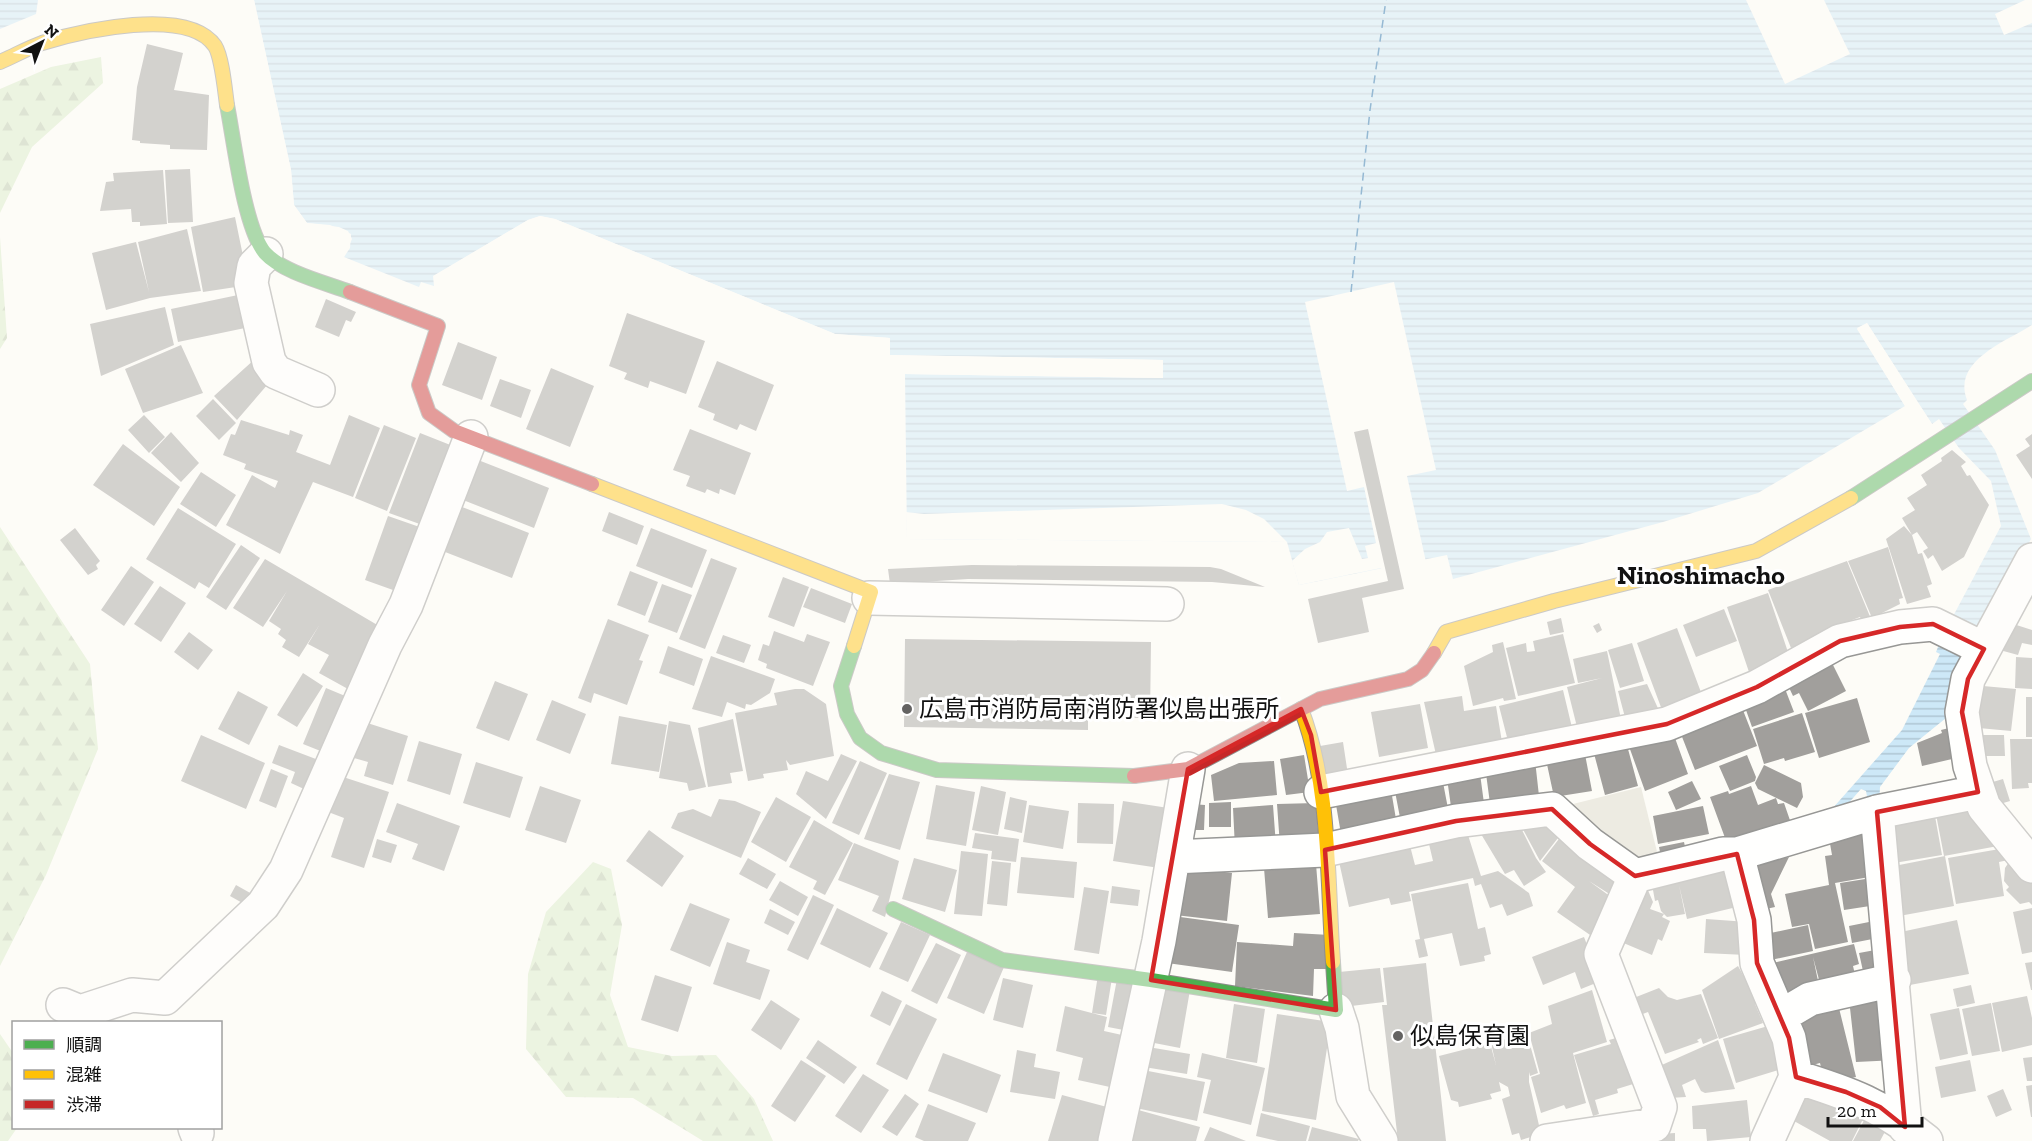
<svg xmlns="http://www.w3.org/2000/svg" width="2032" height="1141" viewBox="0 0 2032 1141" font-family="'Zilla Slab','Noto Sans JP',serif">
	<style>
		.forest { fill: url(#forest-firs) }
		.plaza { fill: #edebe2 }
		.water { fill: url(#water-rules) }
		.pier { fill: #fdfcf7 }
		.lines { fill: none; stroke-linecap: round; stroke-linejoin: round }
		.ferry { stroke: #1768a6; stroke-width: 1.5; stroke-dasharray: 8 6; stroke-linecap: butt }
		.building { fill: #a19f9c }
		.street-casing { stroke: #979795; stroke-width: 36 }
		.fast-casing { stroke: #8e8d8b; stroke-width: 16 }
		.slow-casing { stroke: #8e8d8b; stroke-width: 16 }
		.jam-casing { stroke: #8e8d8b; stroke-width: 16 }
		.street { stroke: #fffffe; stroke-width: 33 }
		.fast { stroke: #4caf50; stroke-width: 14 }
		.slow { stroke: #ffc107; stroke-width: 14 }
		.jam { stroke: #c62828; stroke-width: 14 }
		.marked { fill: none; stroke: #d62828; stroke-width: 4.5; stroke-linejoin: round }
		.poi-dot { fill: #646362; stroke: #fff; stroke-width: 2 }
		.labels { text-anchor: middle; stroke-width: 6; stroke-linejoin: round; paint-order: stroke }
		.poi-label { font-size: 24px; fill: #111; stroke: #fff; text-anchor: start }
		.neighbourhood-label { font-size: 26px; font-weight: bold; fill: #111; stroke: #fff }
	</style>
	<defs>
		<pattern id="forest-firs" width="22" height="20" patternUnits="userSpaceOnUse" patternTransform="scale(1.5)"><rect width="22" height="20" fill="#d8eac5"/><path d="M5 1l3.5 6h-7zM16 11l3.5 6h-7z" fill="#b8c8a8"/></pattern>
		<pattern id="water-rules" width="6" height="5" patternUnits="userSpaceOnUse" patternTransform="scale(1.5)"><rect width="6" height="5" fill="#cde8f7"/><path d="M0 2.5h6" fill="none" stroke="#afc6d3"/></pattern>
	</defs>
	<rect width="100%" height="100%" fill="#fdfcf7"/>
	<!-- forest -->
	<path class="forest" d="M101,57L103,83L32,147L0,213V89L51,67Z
		M0,237L7,338L0,349Z
		M0,527L90,664L98,749L46,875L0,966Z
		M593,862L611,869L622,925L610,995L628,1047L672,1056L716,1055L754,1099L773,1141H703L633,1098L566,1097L526,1049L528,974L546,912Z
		M0,1034L13,1053L14,1128H17L8,1141H0Z"/>
	<!-- plaza -->
	<path class="plaza" d="M1641,787L1660,864L1640,867L1561,807Z"/>
	<!-- water -->
	<path class="water" d="M0,0H38L36,14L0,29Z
		M254,0H2032V325C2005,342 1952,361 1967,400L1963,404L1995,450L2031,539L1971,649L1953,719L1946,718L1909,748L1880,787L1879,806L1869,807L1866,791L1861,789L1832,822L1824,818L1902,730L1940,654L1936,652L1942,637L2001,526L1991,481L1959,448L1939,419L1932,424L1867,323L1857,329L1905,406L1758,493L1663,522L1453,579L1447,555L1299,585L1287,542L907,539L905,374L1163,378L1162,360L890,355V338L835,334L555,219L540,216L528,220L434,276V286L421,282L419,287L344,257L350,248L351,234L330,225L307,223L294,205L291,170Z"/>
	<!-- pier -->
	<path class="pier" d="M251,0H254L291,170L294,205L307,223L339,227L348,231L352,239L343,259L341,256L349,239L346,233L305,225L297,218L291,206L288,170Z
		M1746,0H1824L1850,54L1785,84Z
		M2025,0H2032V23L2004,35L1995,14Z
		M540,216L555,219L835,334L890,338V355L1163,360V378L902,374L905,371L1160,375V363L889,358L887,341L834,337L554,222L540,219L437,277V288L434,286L433,276L528,220Z
		M1394,282L1436,470L1407,476L1426,562L1382,570L1381,568L1299,585L1292,561L1305,549L1320,542L1327,532L1349,528L1362,559L1368,558L1365,546L1376,543L1364,487L1347,491L1305,302Z
		M1867,323L1916,400L1932,424L1929,425L1866,327L1861,329L1908,406H1905L1857,328Z
		M1222,504L1246,510L1264,519L1287,542L907,539L906,512L924,514Z"/>
	<g class="lines">
		<!-- ferry -->
		<path class="ferry" d="M1351,292L1370,110L1386,0"/>
	</g>
	<!-- building -->
	<path class="building" d="M147,44L183,53L174,90L209,95L207,150L170,149V145L140,143V141L132,140L137,87Z
		M190,169L193,222L168,223L165,170Z
		M163,170L167,224L140,226V222H132L131,209L100,211L106,182L114,181L113,173Z
		M235,217L249,285L203,292L191,227Z
		M187,229L201,291L150,298L106,310L92,253L136,242L149,292L138,242Z
		M238,295L245,328L178,342L171,309Z
		M326,299L356,312L351,322L346,320L339,337L315,327Z
		M165,307L174,345L101,376L90,324Z
		M627,313L705,341L686,394L650,381L648,388L624,379L627,373L609,366Z
		M458,342L497,357L482,400L442,385Z
		M181,345L203,393L143,413L125,369Z
		M256,358L274,377L237,420L214,396Z
		M717,361L774,385L756,431L740,424L737,430L713,420L715,414L698,407Z
		M551,368L594,386L570,447L526,429Z
		M500,379L531,390L521,418L490,406Z
		M213,399L236,423L219,440L196,416Z
		M144,415L165,437L149,453L128,430Z
		M349,415L380,428L353,497L313,482L280,554L226,525L252,475L275,488L278,481L244,469L246,464L223,455L231,434L235,435L241,420L289,435L290,430L303,435L296,452L330,465Z
		M384,425L416,438L387,511L355,498Z
		M690,429L751,453L735,495L720,489L719,494L707,489L705,493L686,486L690,476L673,470Z
		M1368,429L1404,589L1362,598L1369,632L1318,643L1308,599L1388,581L1354,432Z
		M171,432L199,463L181,482L151,453Z
		M420,433L458,448L428,527L389,513Z
		M2032,434V479L2016,455L2030,446L2025,439Z
		M123,444L180,487L154,526L93,485Z
		M1952,450L1966,462L1961,466L1967,476L1970,475L1989,505L1964,557L1942,571L1933,555L1928,559L1923,551L1928,548L1917,532L1912,535L1902,518L1915,510L1907,498L1927,485L1921,475L1942,461L1941,458Z
		M473,458L549,488L534,528L458,498Z
		M201,472L236,495L216,527L180,504Z
		M457,505L529,533L512,578L440,550Z
		M178,508L236,544L209,588L199,582L195,589L146,559Z
		M609,512L644,526L637,545L602,531Z
		M388,516L431,531L407,595L365,580Z
		M1904,526L1912,535L1918,554L1922,553L1932,584L1927,586L1931,597L1907,604L1886,539Z
		M75,528L100,561L96,565L98,569L88,575L60,540Z
		M651,528L707,550L692,588L636,566Z
		M241,545L260,558L226,610L206,597Z
		M1888,547L1903,598L1899,599L1900,604L1872,618L1848,561Z
		M711,558L737,568L705,649L679,639Z
		M265,559L391,633L357,694L319,673L329,655L308,644L320,624L299,657L282,647L286,640L278,634L281,629L269,621L287,591L263,627L233,608Z
		M1847,561L1871,619L1862,622L1860,617L1839,625L1840,628L1791,648L1768,590Z
		M972,565L1210,567L1221,569L1265,587L1212,582L968,579L890,584L888,569Z
		M131,566L154,582L124,626L101,610Z
		M630,571L658,582L645,616L617,605Z
		M783,577L809,587L794,627L768,617Z
		M662,584L692,595L677,633L648,622Z
		M160,586L186,603L161,642L134,624Z
		M811,588L852,604L845,623L803,607Z
		M1768,593L1790,658L1749,672L1727,607Z
		M1724,609L1737,641L1696,657L1683,625Z
		M1561,618L1564,632L1550,635L1547,622Z
		M608,619L649,635L639,660L643,661L627,705L594,693L591,703L578,698Z
		M2004,621L2032,630V645L2022,643L2018,655L1996,649Z
		M1599,623L1602,630L1597,633L1593,626Z
		M1677,628L1705,703L1665,718L1637,643Z
		M774,631L804,642L807,634L830,642L813,686L766,668L767,664L758,660L763,644L769,646Z
		M189,632L213,650L198,670L174,652Z
		M1563,634L1575,683L1518,696L1506,648L1526,643L1527,652L1535,651L1533,641Z
		M723,635L751,645L744,663L716,653Z
		M905,639L1151,642L1150,718H1088V730L904,727Z
		M1503,642L1516,699L1504,701L1503,698L1473,706L1464,666L1493,652L1492,645Z
		M1632,643L1644,681L1620,688L1608,650Z
		M668,646L703,659L694,686L659,673Z
		M1607,651L1622,724L1579,735L1567,687L1602,678L1578,683L1573,659Z
		M1828,655L1846,691L1808,711L1799,693L1793,696L1784,677Z
		M711,656L775,679L770,693L751,705L746,704L745,709L727,702L722,717L692,709Z
		M2016,657L2032,658V689L2015,688Z
		M303,673L323,686L297,727L277,715Z
		M495,681L528,694L509,741L476,728Z
		M1782,681L1794,712L1752,727L1741,696Z
		M1647,684L1661,715L1627,725L1618,691Z
		M1972,685L2016,689L2011,731L1968,727Z
		M326,688L350,698L328,754L303,744Z
		M795,689H804L826,704L834,756L790,765L786,760L788,770L763,774L764,778L748,781L735,713L777,705L774,693Z
		M1563,690L1574,736L1510,749L1499,706Z
		M238,691L268,707L249,745L218,729Z
		M1462,696L1464,711L1496,706L1503,748L1437,759L1424,702Z
		M2026,697H2032V737H2026Z
		M1857,698L1870,742L1819,758L1805,713Z
		M552,700L586,714L570,754L536,740Z
		M1739,700L1757,746L1695,770L1677,724Z
		M1420,704L1428,748L1379,757L1371,712Z
		M1802,713L1815,752L1785,761L1784,758L1764,764L1753,729Z
		M619,716L667,725L659,772L611,764Z
		M733,719L743,771L730,773L732,783L708,787L698,728Z
		M358,720L408,736L393,785L364,776L368,762L347,756Z
		M669,721L690,725L706,787L689,791L687,783L659,778Z
		M1957,726L1965,756L1922,766L1917,743L1942,733L1941,730Z
		M1671,727L1688,774L1645,791L1626,738Z
		M201,735L265,763L246,809L181,781Z
		M1979,735H2004L2005,756H1978Z
		M1625,738L1638,786L1605,795L1592,746Z
		M2010,739H2032V783H2028L2029,788L2012,789Z
		M419,741L462,754L450,795L407,781Z
		M1343,742L1348,775L1325,779L1320,746Z
		M279,745L329,764L299,803L304,789L291,783L295,772L272,763Z
		M1584,749L1592,791L1554,797L1545,755Z
		M841,754L857,761L826,819L796,794L806,771L828,781Z
		M1304,755L1310,792L1286,795L1280,759Z
		M1747,755L1756,777L1755,781L1730,791L1719,766Z
		M1535,760L1540,805L1491,811L1485,766Z
		M860,761L887,773L859,835L832,823Z
		M1274,761L1277,795L1214,801L1211,775L1239,763Z
		M476,762L523,777L510,818L463,803Z
		M1764,765L1801,783L1803,797L1797,808L1758,789L1755,783Z
		M1479,766L1485,811L1452,814L1446,771Z
		M271,769L288,776L276,808L259,801Z
		M1441,772L1450,819L1402,828L1393,781Z
		M334,774L389,792L364,868L331,857L344,818L323,810Z
		M889,774L920,782L900,850L864,839Z
		M2003,779L2010,801L1993,806L1986,784Z
		M1692,781L1701,799L1676,810L1668,792Z
		M1390,784L1397,825L1341,834L1334,793Z
		M936,785L975,792L966,846L926,839Z
		M540,786L581,800L566,843L525,830Z
		M981,786L1006,792L998,835L972,830Z
		M1751,786L1758,805L1776,798L1778,804L1784,803L1793,829L1728,846L1710,797L1728,791L1729,794Z
		M776,797L811,817L786,862L751,842Z
		M1010,797L1027,801L1022,833L1004,829Z
		M719,799L735,801L761,812L741,858L671,828L678,813L693,809L711,817Z
		M1974,800L1998,846L1944,856L1934,804Z
		M1123,801L1175,809L1166,869L1113,861Z
		M1231,802V827H1209V803Z
		M397,803L460,826L444,871L412,859L418,844L386,832Z
		M1078,803L1114,804L1113,844L1077,843Z
		M1316,803L1319,844L1280,846L1277,804Z
		M1191,804L1205,805L1204,830H1190Z
		M1029,805L1069,811L1063,849L1023,842Z
		M1273,805L1276,846L1235,848L1233,808Z
		M1933,805L1942,855L1894,863L1885,814Z
		M1703,806L1709,834L1658,844L1653,816Z
		M1516,818L1536,858L1546,872L1524,886L1514,870L1505,874L1478,829Z
		M814,820L853,843L825,895L813,889L817,881L789,867Z
		M1518,820L1565,829L1540,861Z
		M1858,824L1881,875L1835,883L1848,942L1815,949L1809,924L1792,927L1785,894L1829,885L1825,856L1832,855L1829,838Z
		M649,830L684,856L662,887L626,861Z
		M1565,831L1627,873L1611,895L1589,881L1618,902L1593,937L1557,912L1575,887L1542,861Z
		M975,833L1019,839L1016,862L991,859L992,851L972,848Z
		M1468,835L1481,876L1498,871L1529,893L1533,906L1507,916L1502,904L1490,908L1481,884L1475,886L1473,878L1409,892L1411,901L1391,905L1389,898L1349,907L1338,857L1409,842L1415,865L1433,861L1429,844Z
		M377,839L397,845L391,863L372,857Z
		M1684,842L1688,860L1663,866L1659,847Z
		M854,843L899,861L885,917L872,911L879,896L838,880Z
		M2011,847L2013,859L1999,862L2004,896L1956,904L1948,858Z
		M961,851L988,854L982,916L954,914Z
		M1945,856L1954,906L1899,916L1889,867Z
		M1021,857L1077,862L1074,898L1017,893Z
		M1789,857L1771,894L1775,907L1757,911L1747,866Z
		M748,858L776,874L767,889L739,874Z
		M914,858L957,870L945,912L902,899Z
		M992,861L1011,863L1007,906L987,904Z
		M2009,862L2032,868V905L2029,902L2020,904L2006,890L2009,887L2004,881L2005,868Z
		M1316,864L1320,914L1268,918L1264,868Z
		M1180,866L1232,873L1227,921L1175,915Z
		M1736,866L1745,905L1687,919L1679,885L1685,914L1667,917L1661,911L1658,900L1655,901L1651,879Z
		M1878,877L1883,904L1844,910L1840,883Z
		M780,881L808,897L798,916L769,900Z
		M1468,883L1478,929L1485,927L1491,954L1484,956L1485,961L1460,966L1452,933L1424,939L1428,956L1419,958L1415,940L1420,939L1411,894Z
		M236,885L252,894L246,905L230,896Z
		M1112,886L1140,890L1138,906L1110,903Z
		M1084,887L1109,891L1099,954L1074,950Z
		M1647,888L1653,902L1650,909L1664,914L1662,917L1670,921L1662,941L1658,939L1652,955L1614,939Z
		M813,895L834,905L808,960L787,950Z
		M690,903L730,919L710,967L670,950Z
		M837,908L888,933L870,968L820,944Z
		M2032,908V952L2022,954L2013,912Z
		M770,909L795,922L788,935L764,923Z
		M1173,916L1239,925L1232,972L1167,963Z
		M1706,919L1748,922L1746,955L1704,953Z
		M1884,919L1888,936L1852,943L1849,926Z
		M1957,920L1969,974L1899,987L1896,933Z
		M901,922L930,935L908,982L879,969Z
		M1808,925L1813,951L1766,961L1761,935Z
		M1294,933L1330,935L1328,969H1314L1313,996L1235,986L1237,942L1293,946Z
		M1584,937L1601,981L1581,989L1575,972L1543,985L1532,957Z
		M727,942L750,950L746,962L770,970L760,1000L713,984Z
		M936,943L961,955L937,1004L911,991Z
		M1854,944L1859,964L1853,966L1857,983L1822,991L1813,957L1821,995L1782,1004L1773,963Z
		M1886,948L1892,975L1865,980L1859,953Z
		M967,952L1004,967L984,1014L947,998Z
		M2032,962V990H2031L2025,963Z
		M1426,963L1446,1141H1398L1382,1005H1387L1383,968Z
		M1738,966L1743,975H1749L1759,1003L1755,1004L1763,1023L1719,1039L1702,990Z
		M1380,968L1384,1002L1343,1007L1339,972Z
		M655,975L692,987L678,1032L641,1020Z
		M1098,975L1112,978L1106,1015L1092,1013Z
		M1003,978L1033,985L1023,1028L993,1020Z
		M1117,979L1144,984L1134,1032L1108,1027Z
		M1154,984L1190,990L1180,1048L1144,1041Z
		M1971,985L1975,1003L1957,1007L1953,989Z
		M1892,987L1897,1060L1856,1062L1848,990Z
		M1659,988L1668,997L1677,1000L1701,994L1718,1038L1703,1044L1701,1038L1697,1040L1699,1042L1665,1054L1648,1012L1632,1018L1626,1001Z
		M1592,990L1607,1042L1573,1053L1586,1103L1566,1109L1564,1105L1541,1113L1531,1077L1540,1074L1529,1033L1552,1024L1548,1006Z
		M882,991L902,1001L890,1026L870,1016Z
		M2027,996L2032,1018V1045L2002,1052L1992,1003Z
		M771,1000L800,1019L781,1050L751,1030Z
		M1837,1000L1856,1077L1825,1084L1820,1063L1801,1068L1791,1023Z
		M1991,1003L2000,1051L1972,1056L1962,1009Z
		M906,1004L937,1019L907,1080L876,1064Z
		M1234,1004L1265,1009L1257,1063L1226,1058Z
		M1065,1006L1107,1017L1104,1031L1131,1037L1119,1089L1078,1080L1083,1058L1056,1051Z
		M1959,1008L1968,1054L1940,1060L1930,1014Z
		M1277,1014L1331,1022L1316,1120L1262,1111Z
		M1775,1024L1788,1067L1736,1083L1723,1039Z
		M1527,1034L1538,1073L1530,1076L1529,1072V1082L1541,1134L1521,1140L1519,1133L1512,1135L1502,1099L1510,1096L1508,1087L1499,1082L1501,1091L1490,1094L1492,1099L1459,1107L1458,1102L1451,1100L1439,1056L1490,1043L1496,1065L1491,1043Z
		M1627,1035L1643,1081L1617,1089L1618,1093L1595,1100L1599,1114L1593,1116L1574,1055L1611,1044L1609,1040Z
		M818,1040L857,1067L844,1084L806,1058Z
		M1718,1040L1735,1089L1705,1093L1701,1091L1695,1079L1682,1085L1686,1097L1669,1098L1655,1068Z
		M1148,1047L1190,1054L1187,1074L1144,1067Z
		M1017,1050L1036,1054L1034,1067L1060,1072L1055,1099L1010,1092Z
		M943,1053L1001,1075L987,1113L928,1091Z
		M1202,1053L1265,1068L1251,1125L1203,1113L1211,1080L1197,1077Z
		M2032,1057V1081H2027L2023,1058Z
		M801,1060L826,1076L795,1122L771,1106Z
		M1970,1060L1976,1091L1941,1098L1935,1067Z
		M1143,1070L1205,1082L1197,1121L1136,1108Z
		M863,1074L889,1090L861,1133L835,1116Z
		M1801,1083L1866,1113L1852,1141H1830L1794,1121Z
		M2032,1085V1117H2031L2026,1086Z
		M2003,1089L2012,1110L1996,1117L1987,1096Z
		M905,1094L919,1104L897,1136L882,1127Z
		M1062,1095L1107,1107L1100,1141H1048Z
		M1747,1100L1751,1137L1707,1141L1706,1129H1693L1692,1106Z
		M928,1104L976,1123L968,1141H924L915,1137Z
		M1131,1108L1200,1127L1196,1141H1122Z
		M1261,1113L1310,1126L1306,1141H1278L1256,1136Z
		M1867,1115L1888,1126L1880,1141H1853Z
		M1210,1127L1246,1141H1204Z
		M1312,1127L1359,1139L1358,1141H1308Z
		M1675,1133V1141H1613V1137Z"/>
	<g class="lines">
		<!-- street casing -->
		<g class="street-casing">
			<path id="street" d="M266,254L254,266L251,283L269,362L276,372L318,390
				M2032,560L1968,679L1962,712L1970,766L1984,807L2032,866
				M869,598L1167,604
				M1321,792L1667,724L1757,687L1840,641L1900,627L1933,624L1984,649
				M1877,812L1905,1127
				M1737,854L1754,920L1757,963L1789,1038L1796,1077
				M1173,857L1325,850L1456,821L1552,809L1590,844L1635,876
				M63,1005L80,1012L132,995L165,998L263,905L286,870L385,645L406,605L471,437
				M1336,1010L1342,1028L1353,1096L1381,1141
				M1781,1016L1810,999L1894,980
				M195,1128L197,1133
				M1115,1141L1159,941L1188,769
				M1547,1141L1654,1125L1660,1107L1601,954L1635,876L1723,854H1737L1877,812L1978,792
				M1767,1141L1796,1077C1849,1093 1883,1106 1926,1141"/>
		</g>
		<!-- fast casing -->
		<g class="fast-casing">
			<path id="fast" d="M227,105C234,140 244,228 265,253C282,272 326,283 350,292
				M1851,498L2032,381
				M854,646L841,686L847,714L860,738L881,753L937,770L1134,776
				M893,909L1002,960L1151,980L1336,1010L1333,962"/>
		</g>
		<!-- slow casing -->
		<g class="slow-casing">
			<path id="slow" d="M0,62C14,56 28,48 42,43C81,31 188,6 215,46C222,57 225,91 227,105
				M592,484L871,592L854,646
				M1434,653L1446,632L1554,601L1756,551L1851,498
				M1301,709C1331,786 1327,881 1333,962"/>
		</g>
		<!-- jam casing -->
		<g class="jam-casing">
			<path id="jam" d="M350,292L438,326L419,385L429,413L454,431L592,484
				M1134,776L1188,769L1320,699L1408,679L1422,670L1434,653"/>
		</g>
		<!-- street -->
		<use href="#street" class="street"/>
		<!-- fast -->
		<use href="#fast" class="fast"/>
		<!-- slow -->
		<use href="#slow" class="slow"/>
		<!-- jam -->
		<use href="#jam" class="jam"/>
	</g>
	<!-- marked area -->
	<path d="M0 0H2032V1141H0ZM1933,624L1984,649L1968,679L1962,712L1978,792L1877,812L1905,1127L1880,1107L1846,1092L1796,1077L1789,1038L1757,963L1754,920L1737,854L1635,876L1590,844L1552,809L1456,821L1325,850L1336,1010L1151,980L1188,769L1301,709L1311,735L1321,792L1667,724L1757,687L1840,641L1900,627Z" fill="#fdfcf7" fill-opacity=".55" fill-rule="evenodd"/>
	<path class="marked" d="M1933,624L1984,649L1968,679L1962,712L1978,792L1877,812L1905,1127L1880,1107L1846,1092L1796,1077L1789,1038L1757,963L1754,920L1737,854L1635,876L1590,844L1552,809L1456,821L1325,850L1336,1010L1151,980L1188,769L1301,709L1311,735L1321,792L1667,724L1757,687L1840,641L1900,627Z"/>
	<!-- markers -->
	<g class="poi-dot">
		<circle cx="907" cy="709" r="6"/>
		<circle cx="1398" cy="1036" r="6"/>
	</g>
	<g class="labels">
		<!-- poi labels -->
		<g class="poi-label">
			<text x="919" y="717">広島市消防局南消防署似島出張所</text>
			<text x="1410" y="1044">似島保育園</text>
		</g>
		<!-- neighbourhood labels -->
		<g class="neighbourhood-label">
			<text x="1701" y="584">Ninoshimacho</text>
		</g>
	</g>
	<!-- legend -->
	<rect x="12" y="1021" width="210" height="108" fill="#ffffff" stroke="#a0a0a0" stroke-width="1.5"/>
	<rect x="24" y="1040" width="30" height="9" fill="#4caf50" stroke="#a0a0a0" stroke-width="1.5"/>
	<text x="66" y="1051" font-size="18" fill="#111111">順調</text>
	<rect x="24" y="1070" width="30" height="9" fill="#ffc107" stroke="#a0a0a0" stroke-width="1.5"/>
	<text x="66" y="1081" font-size="18" fill="#111111">混雑</text>
	<rect x="24" y="1100" width="30" height="9" fill="#c62828" stroke="#a0a0a0" stroke-width="1.5"/>
	<text x="66" y="1111" font-size="18" fill="#111111">渋滞</text>
	<!-- north arrow -->
	<g transform="translate(42 42) rotate(42)" stroke="#ffffff" stroke-width="4.5" paint-order="stroke">
	<path d="M0-4.5L10 22L0 15L-10 22Z" fill="#111111"/>
	<text y="-9" font-size="16" font-weight="bold" text-anchor="middle" fill="#111111">N</text>
	</g>
	<!-- scale -->
	<path d="M1828 1117v9h94v-9" fill="none" stroke="#111111" stroke-width="3"/>
	<text x="1837" y="1117" font-size="18" fill="#111111" stroke="#ffffff" stroke-width="4.5" paint-order="stroke">20 m</text>
</svg>
